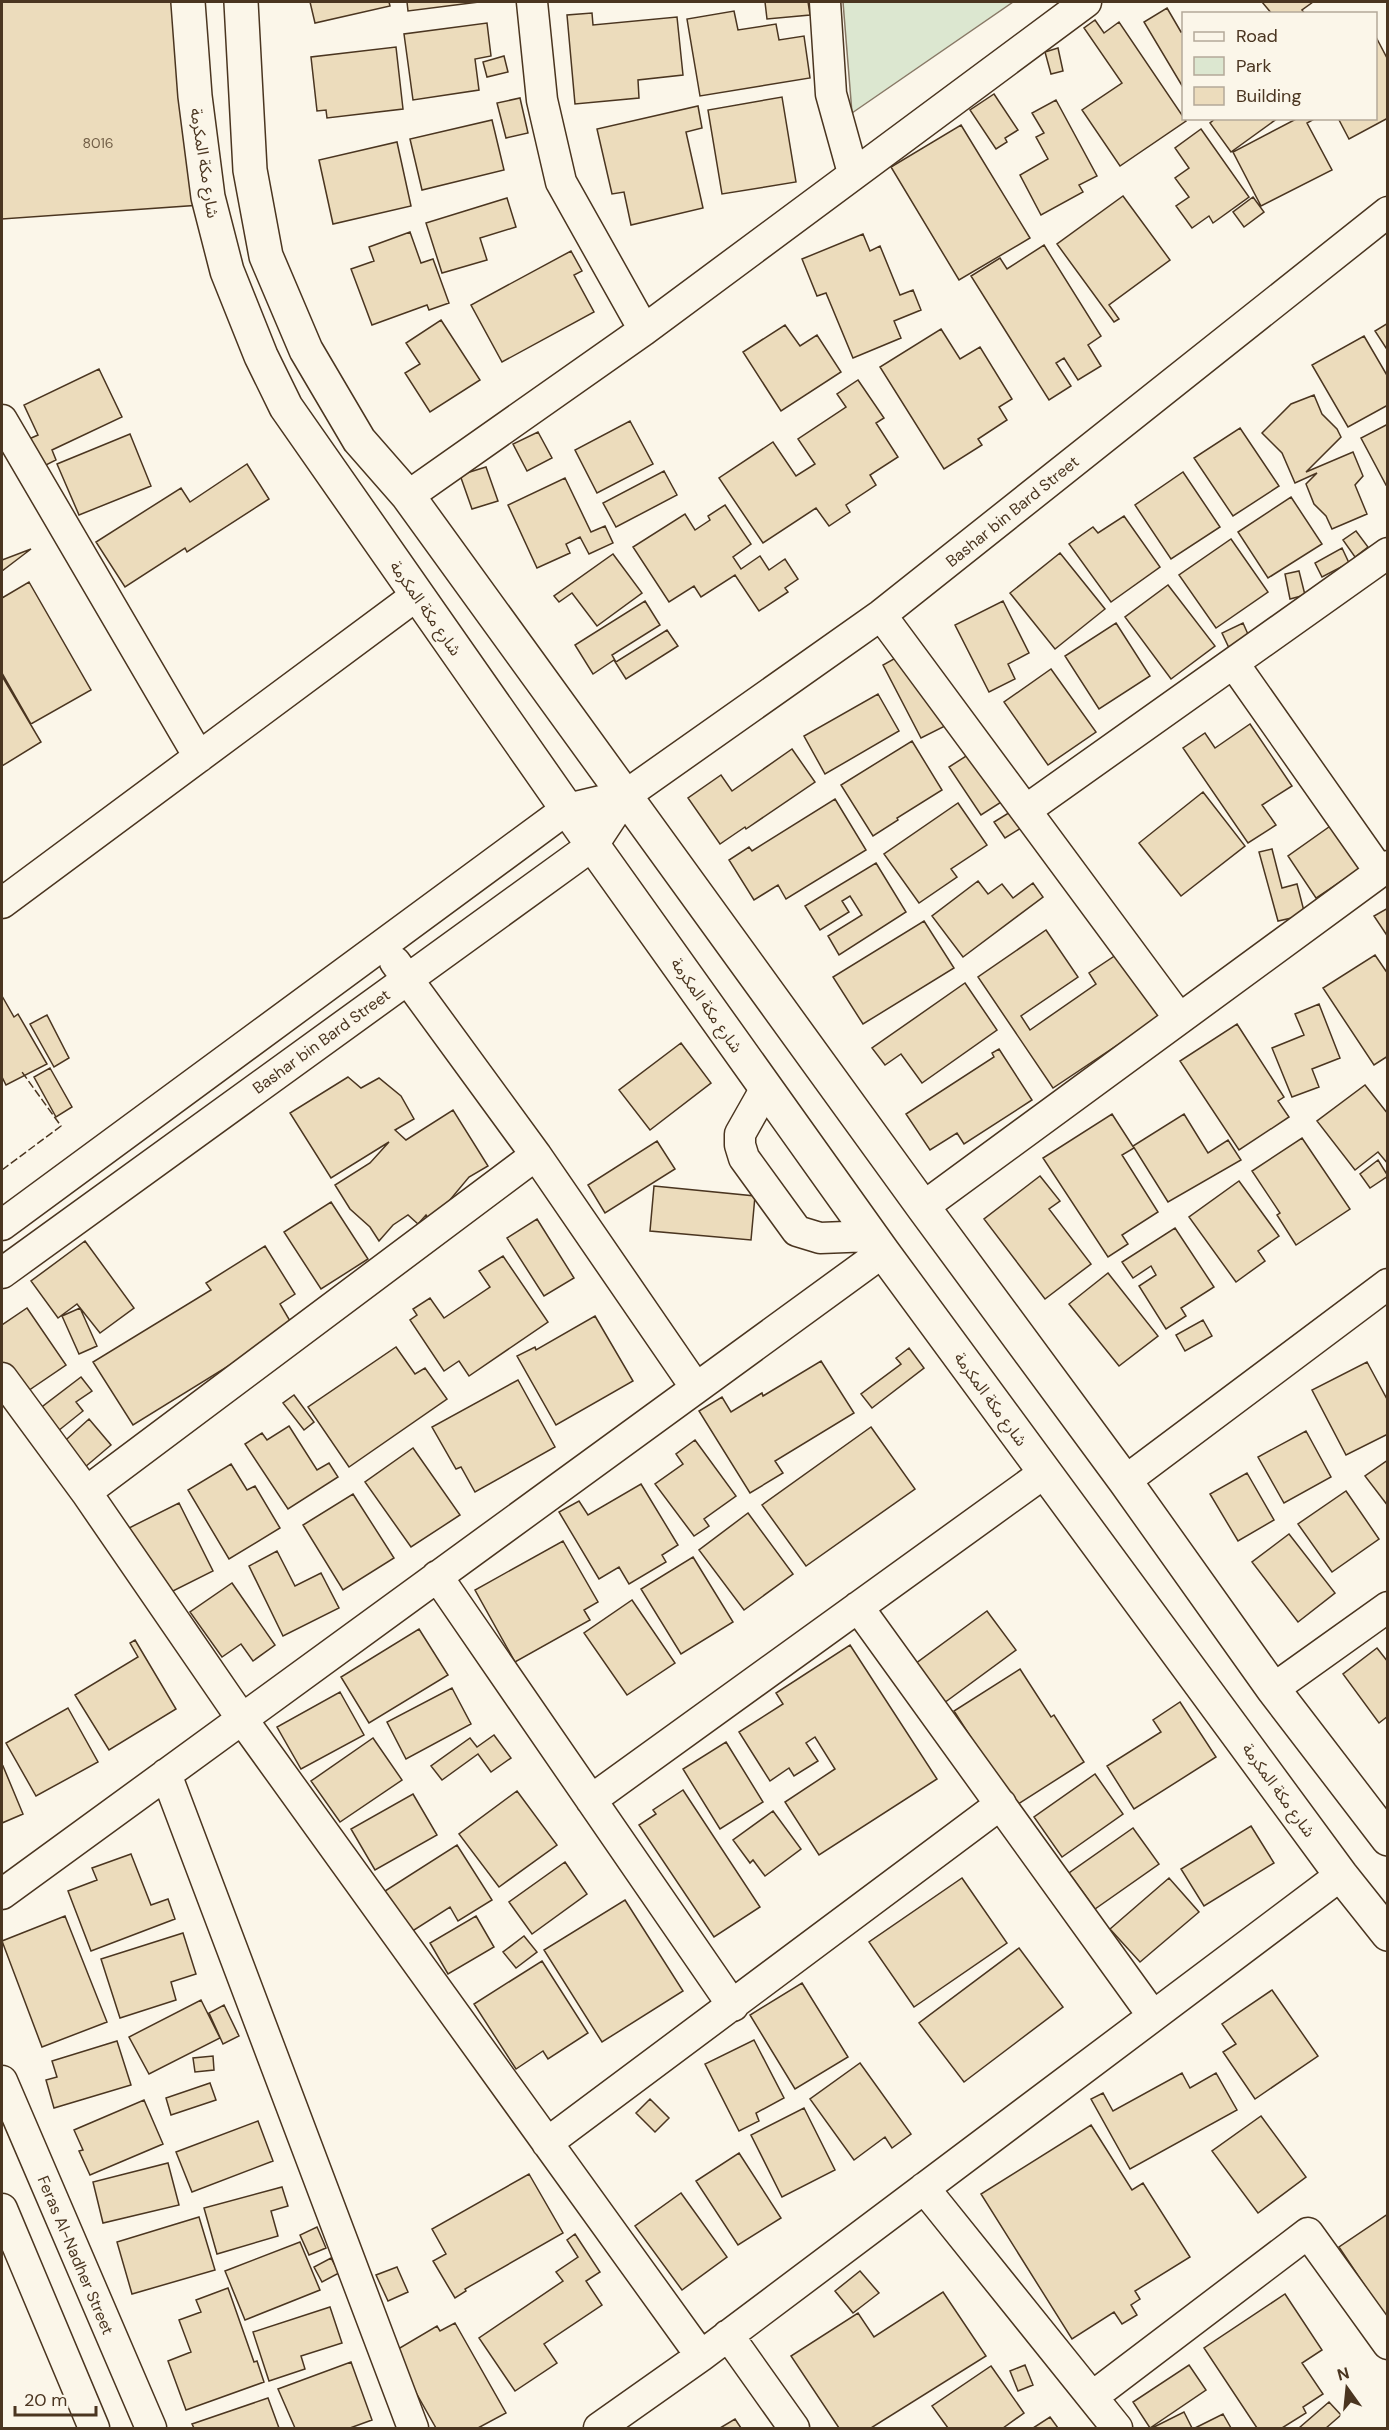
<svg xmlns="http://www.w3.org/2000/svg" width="1389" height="2430" viewBox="0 0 1389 2430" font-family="'DM Sans','Noto Sans Arabic',sans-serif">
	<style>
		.green { fill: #dce7d0; stroke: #887966; stroke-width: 1.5 }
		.building { fill: #ecdcbc; stroke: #4a3520; stroke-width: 1.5 }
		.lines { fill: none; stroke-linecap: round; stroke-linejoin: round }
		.minor-casing { stroke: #4a3520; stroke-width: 33 }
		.major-casing { stroke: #4a3520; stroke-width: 36 }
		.minor { stroke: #fbf6e9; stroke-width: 30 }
		.major { stroke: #fbf6e9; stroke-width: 33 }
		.fence { stroke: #4a3520; stroke-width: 1.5; stroke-dasharray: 8 3; stroke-linecap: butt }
		.labels { text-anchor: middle; stroke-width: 4.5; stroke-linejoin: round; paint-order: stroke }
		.number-label { font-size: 14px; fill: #725f47 }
		.street-label { font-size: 16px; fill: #4a3520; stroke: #fbf6e9 }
	</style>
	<rect width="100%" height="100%" fill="#fbf6e9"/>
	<!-- green -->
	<path class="green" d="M843,2H1013L852,113Z"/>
	<!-- building -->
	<path class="building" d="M2,2H181L201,205L2,219Z
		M310,2H389L390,6L315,23Z
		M407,2H479L408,11Z
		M765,2H808L810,15L767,19Z
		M1262,2H1313L1302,10L1305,14H1272Z
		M1167,8L1181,32L1184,31V89L1144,22Z
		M734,11L738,30L776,24L779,40L804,36L810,78L700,96L687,19Z
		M592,13L593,25L677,17L683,75L638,80L639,98L575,104L567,15Z
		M1095,20L1104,33L1119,22L1186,121L1120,166L1082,110L1122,83L1084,28Z
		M487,23L491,56L475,59L479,90L413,100L404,34Z
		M1376,37L1388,60V118L1349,139L1338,118H1376Z
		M396,47L403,109L327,118L326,110L317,111L311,57Z
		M1058,48L1063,71L1051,74L1045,52Z
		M504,56L508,72L487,77L483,62Z
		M994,94L1018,130L1005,138L1007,142L996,149L970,110Z
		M782,97L796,182L722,194L708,110Z
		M520,98L528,133L506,138L497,103Z
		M1056,100L1097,176L1079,185L1083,192L1041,215L1020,175L1048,159L1036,137L1044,133L1032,113Z
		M698,106L702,128L686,132L703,208L631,225L624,192L612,194L597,129Z
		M1216,118H1278L1231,152L1210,123Z
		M1298,118H1316L1307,123L1332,170L1261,206L1233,152Z
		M492,120L504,170L422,190L410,139Z
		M961,125L1030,238L959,280L891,167Z
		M1201,129L1249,197L1213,223L1209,216L1192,228L1176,206L1189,197L1175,178L1189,168L1175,148Z
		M397,142L411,206L333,224L319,160Z
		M1123,196L1170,260L1109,305L1119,319L1114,322L1057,244Z
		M1253,197L1264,212L1244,227L1233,212Z
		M507,198L516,227L480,238L487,260L442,273L426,223Z
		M410,232L421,263L433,259L449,303L429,310L427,305L372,325L351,269L374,261L369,247Z
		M863,234L870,251L880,246L900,295L913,290L921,310L894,321L901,338L853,358L826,293L817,296L802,259Z
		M1044,245L1101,336L1088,345L1101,366L1078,380L1064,358L1056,363L1071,386L1049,400L971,276L1000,258L1007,269Z
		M571,251L582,271L574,275L594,312L502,362L471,305Z
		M441,320L480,380L430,412L405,373L420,364L406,343Z
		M1388,323V351L1375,331Z
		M785,325L800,346L817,335L841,372L781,411L743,352Z
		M941,329L960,359L980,347L1012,399L999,407L1007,420L978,439L982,445L944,469L880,367Z
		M1364,336L1388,377V405L1348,427L1312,365Z
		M99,369L122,417L52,450L56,460L36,470L22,442L38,435L24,405Z
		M858,380L884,418L876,423L898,457L870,475L876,485L846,505L850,512L829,526L816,508L763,543L719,478L773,442L796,476L815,464L798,439L846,407L837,394Z
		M1314,395L1322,414L1337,429L1341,437L1306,472L1353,452L1363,476L1355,485L1367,514L1332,529L1326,516L1314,504L1306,484L1317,473L1295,483L1282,453L1262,433L1291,404Z
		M630,421L653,464L597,493L575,450Z
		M1388,424V484L1386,485L1361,438Z
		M1240,428L1279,486L1233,516L1194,458Z
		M538,432L552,458L527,471L513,444Z
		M130,434L151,486L79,515L57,464Z
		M247,464L269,499L187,552L185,548L125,587L96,542L181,488L190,502Z
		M486,467L498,501L472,509L460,475Z
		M664,471L677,495L616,527L603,503Z
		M1183,472L1220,527L1171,559L1135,505Z
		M565,478L591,532L605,526L613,543L589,554L580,537L566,544L570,553L537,568L508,505Z
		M1291,497L1322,544L1268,578L1238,532Z
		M725,505L751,544L733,557L741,569L760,556L769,570L785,559L798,579L785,588L788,592L759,611L735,575L701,597L694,586L669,602L633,547L685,514L695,530L710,520L708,516Z
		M1124,516L1160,567L1111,602L1069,544L1093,527L1098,533Z
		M1356,531L1368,547L1355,557L1343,540Z
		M1231,539L1268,592L1216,628L1179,575Z
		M1342,548L1349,563L1322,577L1315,563Z
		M31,549L2,571V560Z
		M1060,553L1105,609L1055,649L1010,593Z
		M613,554L642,593L597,626L572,593L559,602L554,596Z
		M1299,571L1305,595L1290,599L1285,574Z
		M29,582L91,690L31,724L2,673V598Z
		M1168,585L1215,646L1171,679L1125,617Z
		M645,601L660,625L612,655L616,662L667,630L678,646L626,679L614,660L593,674L575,645Z
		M1003,601L1029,653L1008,664L1015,679L989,692L955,625Z
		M1116,623L1150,676L1099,709L1065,656Z
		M1243,623L1251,641L1230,650L1222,633Z
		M908,651L947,725L921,738L883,665Z
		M1051,669L1096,732L1048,765L1004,702Z
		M2,676L41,742L2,766Z
		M878,694L899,731L825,774L804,736Z
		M1250,724L1292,786L1262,805L1276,825L1248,843L1183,748L1205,733L1215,748Z
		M912,741L942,790L897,818L898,820L873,836L841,785Z
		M792,749L815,782L746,829L745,827L720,844L688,798L721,775L732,791Z
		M974,751L1006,799L981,815L949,767Z
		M1203,792L1245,846L1181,896L1139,843Z
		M835,799L866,850L786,899L778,885L754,900L729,860L749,847L752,851Z
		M958,803L987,845L951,869L957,877L919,903L884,854Z
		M1015,809L1026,825L1005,838L994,822Z
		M1336,822L1365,865L1316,898L1288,856Z
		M1272,849L1282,888L1297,884L1305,915L1278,921L1259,852Z
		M876,863L906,912L839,955L828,936L862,915L850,896L842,901L849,912L820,930L805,906Z
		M978,881L988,894L1002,884L1013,898L1033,883L1043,897L963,957L932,916Z
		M1388,908V937L1374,916Z
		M924,921L954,968L863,1024L833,977Z
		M1046,930L1078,977L1021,1016L1030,1030L1096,984L1089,973L1122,951L1164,1014L1053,1088L978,977Z
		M1375,955L1388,974V1056L1374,1065L1323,988Z
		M965,983L997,1030L922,1083L901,1054L885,1065L872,1048Z
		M2,996L14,1017L18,1014L47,1064L6,1085L2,1077Z
		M1319,1004L1340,1058L1312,1069L1319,1087L1292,1097L1272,1048L1304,1035L1295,1014Z
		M47,1015L69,1058L54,1067L30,1024Z
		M1237,1024L1284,1097L1278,1101L1289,1117L1239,1150L1180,1061Z
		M681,1043L711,1083L650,1130L619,1090Z
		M999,1049L1032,1100L964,1144L957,1133L930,1150L906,1114L994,1057L992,1053Z
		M50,1068L72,1107L56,1117L34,1077Z
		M348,1077L361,1088L379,1078L401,1096L414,1119L395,1130L406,1140L453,1110L488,1166L469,1177L449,1201L455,1210L432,1225L426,1215L418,1224L408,1215L393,1225L379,1241L370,1227L350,1209L335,1185L370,1163L389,1142L331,1178L290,1113Z
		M1365,1085L1388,1114V1164L1378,1152L1355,1170L1317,1121Z
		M1112,1114L1134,1148L1122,1155L1158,1212L1122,1235L1128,1244L1108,1257L1043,1158Z
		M1184,1114L1208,1153L1228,1140L1241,1160L1168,1202L1133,1146Z
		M1302,1138L1350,1209L1296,1245L1277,1215L1280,1213L1252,1171Z
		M657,1141L675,1169L605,1213L588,1185Z
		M1378,1160L1388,1176L1370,1188L1360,1174Z
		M1040,1176L1060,1201L1049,1209L1091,1264L1045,1299L984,1219Z
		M1239,1181L1279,1236L1258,1251L1265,1261L1236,1282L1189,1217Z
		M654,1186L755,1196L751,1240L650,1231Z
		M331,1202L368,1259L321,1289L284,1232Z
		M537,1219L574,1278L544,1296L507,1238Z
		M1175,1228L1214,1287L1181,1308L1186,1316L1166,1329L1139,1286L1156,1275L1151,1266L1133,1278L1122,1262Z
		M85,1241L134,1308L100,1333L77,1304L58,1318L31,1281Z
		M265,1246L295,1294L280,1304L293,1326L133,1425L93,1362L211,1290L206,1283Z
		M503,1256L548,1322L469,1376L459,1361L444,1371L410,1320L417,1315L413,1309L430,1298L444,1318L490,1287L479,1271Z
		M1108,1273L1158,1336L1119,1366L1069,1304Z
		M27,1308L66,1365L19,1397L2,1372V1325Z
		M80,1308L97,1346L79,1354L62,1316Z
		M595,1316L633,1381L556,1425L517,1356L535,1347L536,1350Z
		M1203,1320L1212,1336L1185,1351L1176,1335Z
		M396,1347L415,1374L425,1368L447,1399L349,1467L308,1407Z
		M909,1348L924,1368L872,1408L861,1394L901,1364L896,1358Z
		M821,1361L854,1413L775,1461L783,1473L750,1493L699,1411L722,1397L731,1412L762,1393L763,1396Z
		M1367,1362L1388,1401V1434L1346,1455L1312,1390Z
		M81,1377L92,1391L76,1402L83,1411L48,1439L30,1416Z
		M518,1380L555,1447L475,1492L461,1467L456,1469L432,1427Z
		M294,1395L314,1422L304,1430L283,1403Z
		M89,1419L111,1445L78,1473L57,1448Z
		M289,1426L317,1470L329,1463L338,1477L288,1509L245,1444L262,1433L267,1440Z
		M871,1427L915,1489L806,1566L762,1505Z
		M1306,1431L1331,1477L1284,1503L1258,1457Z
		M695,1440L736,1496L704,1519L709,1526L694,1536L655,1484L683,1464L676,1454Z
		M413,1448L460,1515L411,1547L365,1482Z
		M1388,1460V1506L1365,1476Z
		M231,1464L247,1490L255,1486L280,1528L229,1559L188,1490Z
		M1247,1473L1274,1520L1238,1541L1210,1494Z
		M641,1484L678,1545L662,1555L666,1562L629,1584L619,1567L599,1579L559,1512L579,1501L588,1515Z
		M1346,1491L1379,1539L1332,1572L1298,1524Z
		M353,1494L394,1558L343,1590L303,1525Z
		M179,1503L213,1571L163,1596L129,1528Z
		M748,1513L793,1574L744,1610L699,1550Z
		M1289,1534L1335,1593L1298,1622L1252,1562Z
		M563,1541L598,1602L584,1610L590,1620L515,1662L475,1590Z
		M277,1551L295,1586L321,1573L339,1608L283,1636L249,1566Z
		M693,1557L733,1622L681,1654L641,1589Z
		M232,1583L275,1645L253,1661L241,1644L222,1657L190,1612Z
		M632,1600L675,1663L627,1695L584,1633Z
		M987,1611L1016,1650L944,1703L915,1664Z
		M419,1629L448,1675L369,1723L341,1677Z
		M135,1640L176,1709L109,1750L75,1695L138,1657L130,1643Z
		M850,1645L937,1779L819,1855L785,1802L835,1769L815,1737L806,1743L818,1761L794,1776L789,1768L770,1781L739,1732L783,1704L776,1693Z
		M1377,1648L1388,1662V1716L1379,1723L1343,1674Z
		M1020,1669L1051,1717L1054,1715L1084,1762L1015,1806L954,1711Z
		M452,1688L471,1724L406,1759L387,1722Z
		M340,1692L364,1735L301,1769L277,1727Z
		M1180,1702L1216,1757L1134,1809L1107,1766L1161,1732L1153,1720Z
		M68,1708L98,1762L36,1796L6,1743Z
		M494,1735L511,1758L491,1772L478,1754L442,1780L431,1766L470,1738L477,1747Z
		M373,1738L402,1780L340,1822L311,1781Z
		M726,1742L763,1802L720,1829L683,1769Z
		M3,1766L23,1814L2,1823V1767Z
		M1095,1774L1123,1814L1062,1857L1034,1817Z
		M683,1790L760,1907L714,1937L639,1825L656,1814L653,1810Z
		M517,1791L557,1845L499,1887L459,1834Z
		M413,1794L437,1835L375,1870L351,1829Z
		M773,1811L801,1849L765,1876L753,1860L750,1863L733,1840Z
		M1251,1826L1274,1863L1204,1906L1181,1869Z
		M1133,1828L1159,1864L1095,1909L1069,1873Z
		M457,1845L492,1900L458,1921L450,1907L411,1932L385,1891Z
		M131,1854L151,1905L168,1899L175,1919L91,1951L68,1891L97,1880L92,1868Z
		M565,1862L587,1894L532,1934L509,1902Z
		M962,1878L1007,1943L914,2007L869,1942Z
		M1169,1878L1199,1912L1140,1962L1110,1929Z
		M625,1900L683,1991L602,2042L544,1950Z
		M65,1916L107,2022L42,2047L2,1941Z
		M476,1916L494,1947L448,1974L430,1943Z
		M183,1933L196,1974L171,1982L176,2000L120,2018L101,1959Z
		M524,1936L537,1952L516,1968L503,1952Z
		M1019,1948L1063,2007L964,2082L919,2023Z
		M542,1961L588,2033L548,2059L543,2051L516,2069L474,2004Z
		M802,1983L848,2057L795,2089L750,2015Z
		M1272,1990L1318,2056L1255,2099L1223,2052L1236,2044L1222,2024Z
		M201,2000L220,2038L149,2074L129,2037Z
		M224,2005L239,2036L223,2044L209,2013Z
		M754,2040L784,2098L756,2113L759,2121L739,2131L705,2064Z
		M117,2041L131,2085L54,2108L46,2080L57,2077L52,2061Z
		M213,2056L214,2070L195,2072L193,2058Z
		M860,2063L911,2134L892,2148L885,2137L854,2160L810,2099Z
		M1182,2073L1190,2088L1216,2073L1237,2110L1130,2169L1091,2099L1103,2093L1113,2111Z
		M210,2083L216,2100L171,2115L166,2098Z
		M650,2099L669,2118L655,2132L636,2113Z
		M144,2100L163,2144L90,2175L79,2151L83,2150L74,2130Z
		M804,2108L835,2170L782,2197L751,2135Z
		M1261,2116L1306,2177L1258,2213L1212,2151Z
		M258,2121L273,2161L192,2192L176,2152Z
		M1091,2125L1132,2190L1143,2183L1190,2257L1135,2291L1140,2299L1131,2305L1137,2315L1122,2324L1114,2312L1072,2339L981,2194Z
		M739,2153L781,2218L738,2245L696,2181Z
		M168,2163L179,2205L103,2223L93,2182Z
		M529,2174L563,2233L465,2289L466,2291L455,2298L433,2261L446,2254L432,2229Z
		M282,2187L288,2206L271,2211L278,2236L217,2254L204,2208Z
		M681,2193L727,2257L682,2290L635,2226Z
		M1388,2214V2316H1385L1339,2247Z
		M199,2217L215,2270L132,2294L117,2242Z
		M317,2227L326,2248L309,2255L300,2235Z
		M575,2234L600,2272L586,2281L602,2305L544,2344L557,2363L515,2391L479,2338L563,2281L556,2272L578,2257L567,2240Z
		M300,2242L320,2290L245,2320L225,2271Z
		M331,2258L339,2273L322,2282L314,2267Z
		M397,2267L408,2292L388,2301L376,2275Z
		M860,2271L879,2293L853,2313L835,2291Z
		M228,2288L254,2362L257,2361L264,2382L186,2410L168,2361L191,2352L179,2320L201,2312L196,2300Z
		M943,2292L986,2356L871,2428H839L791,2356L858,2313L874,2337Z
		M1285,2294L1322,2350L1302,2363L1323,2394L1303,2407L1306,2413L1282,2428H1257L1204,2348Z
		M330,2307L342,2343L301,2356L305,2369L269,2381L253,2332Z
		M455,2323L506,2413L478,2428H436L393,2352L437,2326L440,2331Z
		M351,2362L372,2420L350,2428H295L278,2389Z
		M1025,2365L1033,2385L1018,2391L1010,2371Z
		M1189,2365L1206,2390L1150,2428L1133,2402Z
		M991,2366L1024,2413L1003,2428H948L932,2406Z
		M268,2398L279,2428H194L192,2424Z
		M1329,2402L1341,2415L1326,2428H1299Z
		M1184,2412L1192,2428H1155L1154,2427Z
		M1223,2414L1231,2428H1195Z
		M1050,2417L1058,2428H1033Z
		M735,2419L741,2428H720Z"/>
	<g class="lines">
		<!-- minor casing -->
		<g class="minor-casing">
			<path id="minor" d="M532,2L542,100L561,182L644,330
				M825,2L831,94L853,173
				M2,420L199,757
				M408,496L644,330L1086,2
				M881,615L1179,1018
				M1234,664L1380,872
				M1026,810L1388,553
				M2,903L417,595
				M395,962L536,1155L696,1388
				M766,1088L740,1134V1145L744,1158L797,1231L820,1238L872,1236
				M923,1207L1388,866
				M2,1225L567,809L626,795L881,615L1388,212
				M2,1273L593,845L626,795
				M2,1378L86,1492L242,1719L701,2356
				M1125,1481L1388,1284
				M86,1492L536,1155
				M437,1576L733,2006
				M858,1607L1153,2016
				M1273,1689L1388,1607
				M166,1774L413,2428
				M591,1800L1044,1473
				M2,1894L883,1252
				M2,2081L151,2428
				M547,2143L1001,1804
				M924,2188L1117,2428
				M2,2209L94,2428
				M728,2335L794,2428
				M1092,2397L1308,2233L1388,2344
				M599,2428L701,2356L1341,1875"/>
		</g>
		<!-- major casing -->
		<g class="major-casing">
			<path id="major" d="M188,2L195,96L208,197L227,271L261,356L286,407L567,809L883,1252L1341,1875L1388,1934
				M241,2L250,170L266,256L306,350L359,440L408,496L923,1207L1125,1481L1273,1689L1388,1839"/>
		</g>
		<!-- minor -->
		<use href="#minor" class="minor"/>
		<!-- major -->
		<use href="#major" class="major"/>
		<!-- fence -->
		<path class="fence" d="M2,1170L61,1126L22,1072"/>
	</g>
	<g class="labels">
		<!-- number labels -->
		<g class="number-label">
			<text x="98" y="148">8016</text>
		</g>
		<!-- street labels -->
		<g class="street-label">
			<text transform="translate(205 163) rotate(81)" y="6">شارع مكة المكرمة</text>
			<text transform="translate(1012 511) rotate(-39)" y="6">Bashar bin Bard Street</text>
			<text transform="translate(426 608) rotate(55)" y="6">شارع مكة المكرمة</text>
			<text transform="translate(707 1005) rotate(55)" y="6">شارع مكة المكرمة</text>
			<text transform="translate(321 1041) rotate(-36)" y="6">Bashar bin Bard Street</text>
			<text transform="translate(991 1399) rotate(54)" y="6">شارع مكة المكرمة</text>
			<text transform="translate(1279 1790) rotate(54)" y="6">شارع مكة المكرمة</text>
			<text transform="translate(76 2255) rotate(67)" y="6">Feras Al-Nadher Street</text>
		</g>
	</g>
	<!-- border -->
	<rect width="1389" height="2430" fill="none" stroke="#4a3520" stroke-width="6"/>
	<!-- legend -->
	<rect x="1182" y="12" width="195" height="108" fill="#fbf6e9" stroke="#b4a999" stroke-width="1.5"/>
	<rect x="1194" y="32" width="30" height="9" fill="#fbf6e9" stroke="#b4a999" stroke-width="1.5"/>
	<text x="1236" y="42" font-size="18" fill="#4a3520">Road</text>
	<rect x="1194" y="57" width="30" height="18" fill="#dce7d0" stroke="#b4a999" stroke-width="1.5"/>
	<text x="1236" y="72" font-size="18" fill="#4a3520">Park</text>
	<rect x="1194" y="87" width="30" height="18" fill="#ecdcbc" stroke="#b4a999" stroke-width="1.5"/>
	<text x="1236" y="102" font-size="18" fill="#4a3520">Building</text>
	<!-- north arrow -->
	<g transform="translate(1347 2388) rotate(345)" stroke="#fbf6e9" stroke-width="4.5" paint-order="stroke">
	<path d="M0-4.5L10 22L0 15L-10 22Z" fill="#4a3520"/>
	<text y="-9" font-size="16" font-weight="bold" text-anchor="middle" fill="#4a3520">N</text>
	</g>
	<!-- scale -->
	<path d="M15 2406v9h81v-9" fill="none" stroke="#4a3520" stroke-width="3"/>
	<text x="24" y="2406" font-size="18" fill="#4a3520" stroke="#fbf6e9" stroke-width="4.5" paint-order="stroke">20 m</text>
</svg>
